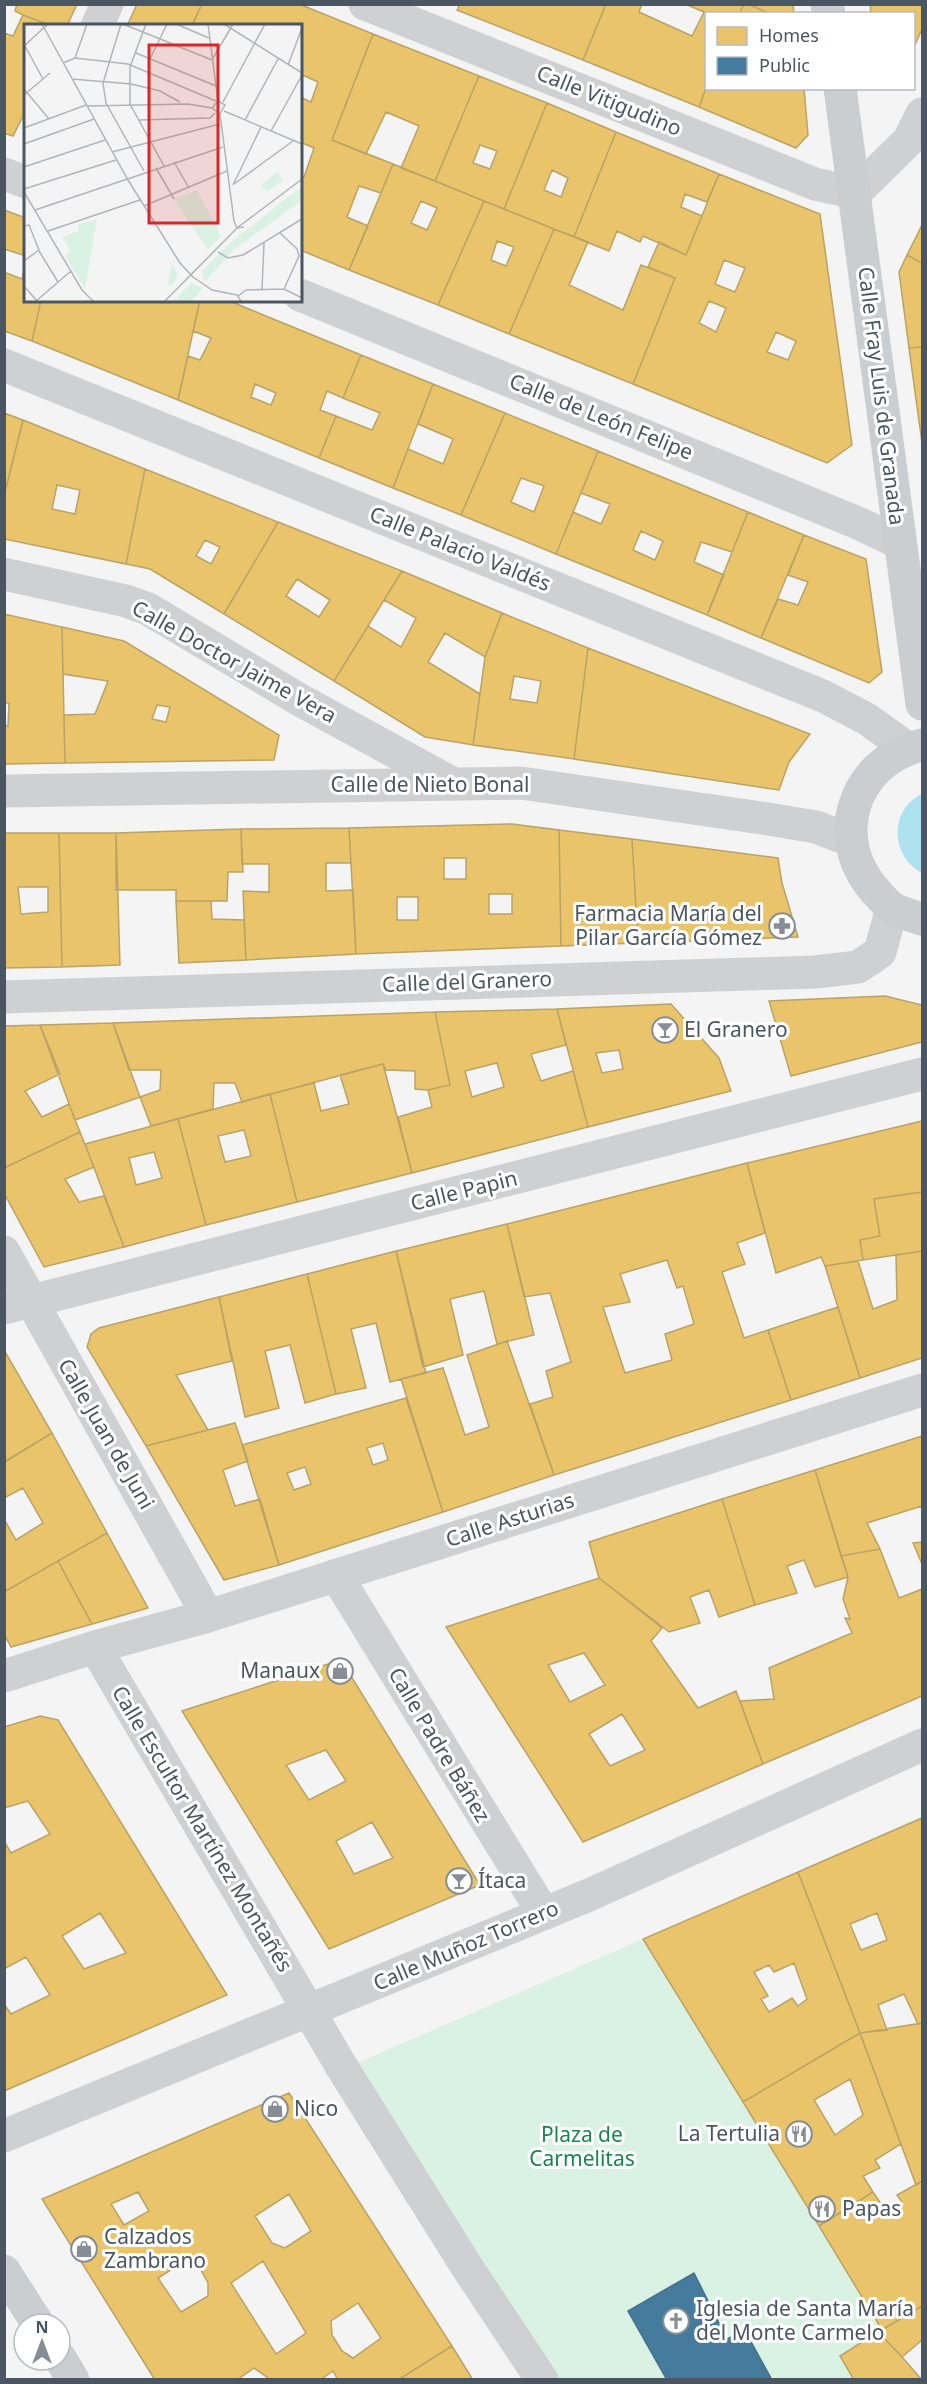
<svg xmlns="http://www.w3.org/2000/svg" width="927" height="2384" viewBox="0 0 927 2384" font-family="'Noto Sans',sans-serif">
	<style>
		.green { fill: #d9f2e3 }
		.water { fill: #aee2f0 }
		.homes { fill: #e9c46a; stroke: #b9a367; stroke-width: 1.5; fill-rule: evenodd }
		.public { fill: #457b9d; stroke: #46708b; stroke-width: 1.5 }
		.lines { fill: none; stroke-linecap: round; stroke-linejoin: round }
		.minor { stroke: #ced0d2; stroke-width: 33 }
		.major { stroke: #caced1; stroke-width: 33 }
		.labels { text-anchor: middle; stroke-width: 6; stroke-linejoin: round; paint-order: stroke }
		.street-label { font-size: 21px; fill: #4a5661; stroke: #fff }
		.poi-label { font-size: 21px; fill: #4a5661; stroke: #fff; text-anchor: start }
		.park-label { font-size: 21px; fill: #17864f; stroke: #fff }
		.inset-road { fill: none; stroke: #b0b5b9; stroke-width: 1.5 }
		.view { fill: #d62828; fill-opacity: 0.15; stroke: #d62828; stroke-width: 3 }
		.inset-edge { fill: none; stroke: #4a5661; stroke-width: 3 }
	</style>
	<rect width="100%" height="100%" fill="#f4f4f4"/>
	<!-- green -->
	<path class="green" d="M643,1939L882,2330L840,2356L854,2379H772L745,2332L727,2339L693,2273L629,2311L667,2379H542L343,2069Z"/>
	<!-- water -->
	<path class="water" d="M922,794V873C891,857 888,810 922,794Z"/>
	<!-- homes -->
	<path class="homes" d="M17,4H77L67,26H52L23,15L15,11Z
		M137,4H202L192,26H127Z
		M202,4H299L373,34L332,140L393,164L381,193L359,186L347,217L368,226L349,270L300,250V175L304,177L314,148L300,142V97L311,102L318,82L300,74V26L192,25Z
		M460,4H606L583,60L457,10Z
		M606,4H642L639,12L692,36L704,12L685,4H744L739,14H706V88L699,107L583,60Z
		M744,4H748L771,14H739Z
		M748,4H793L794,14H771Z
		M870,4H922V29L914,47V14H871Z
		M23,15L52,26H26V110L13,136L4,133V33L13,36Z
		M373,34L479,76L435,181L401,168L419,126L386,112L366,154L332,140Z
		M479,76L547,103L504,209L435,181ZM480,145L497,151L490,169L473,163Z
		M706,88H804L808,135L796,148L699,107Z
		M547,103L616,132L574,237L504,209ZM552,170L568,178L561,197L544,190Z
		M616,132L719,174L707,202L685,194L681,207L702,216L686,255L643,236L640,242L617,231L609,251L574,237Z
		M393,164L484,201L438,305L349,270ZM421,201L437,208L427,230L411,223Z
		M719,174L820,214L852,445L827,463L633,384L675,278L648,267L659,242L686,255ZM724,260L745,268L735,292L715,284ZM709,301L726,308L716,332L699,323ZM776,332L796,341L788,360L767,352Z
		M484,201L554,229L509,334L438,305ZM497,241L514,247L506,266L491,260Z
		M4,210L26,218V256L4,249Z
		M922,225V263L907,255Z
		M554,229L588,242L569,285L623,310L641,265L675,278L633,384L509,334Z
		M907,255L922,263V347L909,348L899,272Z
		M26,261V300H41L32,341L4,331V272L22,279Z
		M41,300H200L178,400L32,341Z
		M200,300H227L361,355L343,398L327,391L320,410L336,416L319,458L178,400L188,356L200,360L211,338L193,331ZM255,384L276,393L271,405L251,397Z
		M922,347V443L909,348Z
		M361,355L433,384L393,488L319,458L336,416L372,430L380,413L343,398Z
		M433,384L505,413L461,515L393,488L408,449L443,464L453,439L418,424Z
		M4,413L23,420L4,496Z
		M505,413L598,451L556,554L461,515ZM521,478L544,486L534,512L511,502Z
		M23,420L145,469L126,564L4,539V496ZM57,485L80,490L75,514L52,509Z
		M598,451L748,512L732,552L701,542L694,562L724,575L707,615L556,554L573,512L601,524L610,504L581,493ZM641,531L663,541L655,560L633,550Z
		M145,469L278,522L224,614L150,569L126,564ZM205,540L220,547L211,564L196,556Z
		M748,512L804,535L761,638L707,615Z
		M278,522L402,571L334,681L224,614ZM297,579L330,600L319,617L286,596Z
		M804,535L866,559L882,672L869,683L761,638L778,599L798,605L808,582L788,575Z
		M402,571L502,613L485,657L445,633L428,662L480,694L473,745L425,737L334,681L368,626L401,647L416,618L384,600Z
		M502,613L588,648L574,759L473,745L485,657ZM514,676L541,681L537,703L510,699Z
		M4,614L62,627L65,763L4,764V726H8L9,703H4Z
		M62,627L124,641L279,735L274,760L65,763L64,715L95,714L108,681L63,674ZM157,705L170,707L166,722L152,719Z
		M588,648L810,734L789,762L779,790L574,759Z
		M512,824L559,830L561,946L356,954L349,828ZM444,858H466V879H444ZM489,894H512V914H489ZM397,897H418V920H397Z
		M349,828L351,863H326V891L353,890L356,954L246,960L243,891L269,892V864H242L241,829Z
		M241,829L243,872H228L227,901H176V890H116V833Z
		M559,830L632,839L638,943L561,946Z
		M4,833H59L62,967L4,968ZM18,887H48V912L21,914Z
		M59,833H116L120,965L62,967Z
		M632,839L778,858L782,883L798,937L638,943Z
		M176,901H211L212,919L244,920L246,960L179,963Z
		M885,996L922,1005V1042L791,1076L769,1001Z
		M671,1004L719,1058L731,1091L588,1127L557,1009ZM619,1050L623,1069L602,1073L596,1053Z
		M557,1009L566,1045L531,1054L541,1081L573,1071L588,1127L412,1173L398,1117L432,1107L428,1090L450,1085L435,1012ZM497,1063L504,1087L472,1097L465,1071Z
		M435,1012L450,1085L428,1090L415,1089V1071L386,1070L383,1064L242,1102L235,1083H214L213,1109L151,1126L140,1097L160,1090L161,1070H129L113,1023Z
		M113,1023L140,1097L75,1120L40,1025Z
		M40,1025L60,1074L25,1091L42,1117L69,1104L80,1132L4,1168V1026Z
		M383,1064L412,1173L297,1202L270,1094L314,1083L321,1111L349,1104L340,1075Z
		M270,1094L297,1202L206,1225L178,1119ZM244,1130L251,1156L225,1162L218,1136Z
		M178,1119L206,1225L124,1247L85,1144ZM154,1152L162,1178L136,1185L129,1158Z
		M922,1121V1192L874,1199L880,1236L860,1240L863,1260L825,1266L821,1257L776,1273L747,1163Z
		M80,1132L94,1167L65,1179L79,1202L104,1196L124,1247L44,1267L4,1193V1168Z
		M747,1163L765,1233L737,1243L745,1264L722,1272L744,1338L768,1330L791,1400L554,1475L530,1404L553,1397L546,1371L571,1362L550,1293L524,1297L507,1224ZM667,1260L677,1288L683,1286L694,1324L665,1334L672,1360L625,1373L603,1307L630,1302L620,1274Z
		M922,1192V1251L863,1260L860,1240L880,1236L874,1199Z
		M507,1224L534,1335L497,1344L484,1291L450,1299L463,1355L423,1367L396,1251Z
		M396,1251L426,1373L390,1382L376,1323L351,1329L366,1388L336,1394L307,1274Z
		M922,1251V1358L860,1378L825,1266L858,1261L873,1309L897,1300L896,1255Z
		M307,1274L336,1394L305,1403L290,1345L265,1351L279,1408L245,1417L219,1297Z
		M219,1297L232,1361L176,1375L208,1430L146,1446L87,1347L91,1334L99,1328Z
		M838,1307L860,1378L791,1400L768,1330Z
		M507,1341L554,1475L443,1512L401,1379L443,1368L465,1435L489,1427L467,1355Z
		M4,1350L52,1433L5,1462H4Z
		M406,1398L443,1512L279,1565L242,1445ZM383,1443L388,1460L373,1465L367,1448ZM305,1467L311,1484L294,1490L287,1473Z
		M235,1423L248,1461L223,1470L235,1506L260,1499L279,1565L224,1580L146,1446Z
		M52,1433L107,1533L4,1592V1519L16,1540L43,1523L23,1488L4,1498V1462Z
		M922,1436V1542V1506L867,1523L880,1549L841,1556L815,1470Z
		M815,1470L848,1577L815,1587L804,1560L787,1566L797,1593L755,1605L722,1499Z
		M722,1499L755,1605L719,1617L709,1590L690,1597L700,1623L669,1632L599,1578L589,1542Z
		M107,1533L148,1608L92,1624L58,1561Z
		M922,1542V1564L913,1543Z
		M880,1549L899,1598L922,1589V1696L763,1764L740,1701L774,1699L769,1668L852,1633L845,1618L850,1619L843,1599L848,1577L841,1556Z
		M58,1561L92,1624L11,1647L4,1634V1592Z
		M599,1578L662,1628L651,1641L698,1708L736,1691L763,1764L583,1842L446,1627ZM584,1653L605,1685L570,1702L548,1665ZM622,1714L645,1750L610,1766L589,1734Z
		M341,1660L480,1885L329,1949L182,1711ZM326,1750L346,1781L309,1800L286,1765ZM372,1822L393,1858L354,1874L336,1841Z
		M40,1716L58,1720L227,1995L4,2091V2004L11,2014L50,1995L26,1957L4,1969V1841L11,1853L50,1834L28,1801L4,1808V1727ZM100,1913L126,1953L84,1969L62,1936Z
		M922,1818V2023L918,2024L904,1994L878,2005L887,2030L860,2033L798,1872ZM877,1913L887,1940L861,1950L850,1924Z
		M798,1872L860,2033L743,2102L643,1939ZM794,1963L807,1999L798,2006L792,1998L769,2012L761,1999L768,1996L754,1972L769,1965L774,1972Z
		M922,2023V2181L916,2185L860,2033Z
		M860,2033L901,2144L875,2160L880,2168L863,2176L873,2192L819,2226L743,2102ZM850,2079L863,2115L835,2135L814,2100Z
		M289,2093L452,2346L398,2380H338L333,2371L320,2380H271L254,2368L237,2380H155L42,2199ZM138,2192L149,2211L124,2225L111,2204ZM289,2194L311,2231L285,2248L272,2243L255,2216ZM193,2256L208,2283V2296L181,2312L158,2278ZM263,2261L306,2333L276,2354L231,2283ZM358,2303L381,2338L353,2358L342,2351L332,2335L331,2321Z
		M922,2181V2306L882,2330L819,2226L873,2192L886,2211L902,2202L897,2195Z
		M922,2306V2340L902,2357L878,2332Z
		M878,2332L902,2357L922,2380H854L840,2356Z
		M452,2346L473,2380H398Z"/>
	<!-- public -->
	<path class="public" d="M694,2273L727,2339L745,2331L772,2380H667L628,2311Z"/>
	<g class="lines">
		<!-- minor -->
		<path class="minor" d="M365,4L815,184L855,193L909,140L922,114
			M97,26L107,4
			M4,174L26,182
			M300,295L858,523L900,543
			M4,365L823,696L867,719L907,748
			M4,574L126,601L148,609L300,700L450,782
			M4,791L521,783L768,819L816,827L850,840
			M4,997L815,972L858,967L880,952L892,908
			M4,1252L208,1616
			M4,1308L922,1074
			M336,1575L544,1914
			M95,1647L343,2069L467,2267L542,2380
			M4,1676L95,1647L208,1616L922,1390
			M4,2136L589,1895L922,1745"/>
		<!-- major -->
		<path class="major" d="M827,4L829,14
			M840,88L922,704
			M922,745C851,762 827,842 879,895C883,899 887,905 892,908C900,913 913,916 922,919
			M4,2271L38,2324
			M60,2358L73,2380"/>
	</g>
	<!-- icons -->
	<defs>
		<g id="pharmacy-ring" transform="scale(1.35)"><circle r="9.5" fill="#fff" stroke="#868d94" stroke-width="1.5"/><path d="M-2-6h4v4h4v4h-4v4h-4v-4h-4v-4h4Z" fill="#868d94"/></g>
		<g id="bar-ring" transform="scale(1.35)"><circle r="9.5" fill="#fff" stroke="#868d94" stroke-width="1.5"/><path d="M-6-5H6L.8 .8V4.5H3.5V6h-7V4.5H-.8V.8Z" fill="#868d94"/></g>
		<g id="shop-ring" transform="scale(1.35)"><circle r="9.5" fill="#fff" stroke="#868d94" stroke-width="1.5"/><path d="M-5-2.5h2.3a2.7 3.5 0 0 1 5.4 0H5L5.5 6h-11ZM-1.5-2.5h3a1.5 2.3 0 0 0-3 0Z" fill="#868d94"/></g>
		<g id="restaurant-ring" transform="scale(1.35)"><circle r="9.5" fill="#fff" stroke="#868d94" stroke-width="1.5"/><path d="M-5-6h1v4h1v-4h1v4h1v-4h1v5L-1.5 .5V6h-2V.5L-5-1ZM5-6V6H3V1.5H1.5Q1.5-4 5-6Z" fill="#868d94"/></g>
		<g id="church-ring" transform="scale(1.35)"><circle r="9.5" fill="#fff" stroke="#868d94" stroke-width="1.5"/><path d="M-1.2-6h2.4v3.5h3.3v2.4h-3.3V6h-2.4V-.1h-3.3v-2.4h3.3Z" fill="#868d94"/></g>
	</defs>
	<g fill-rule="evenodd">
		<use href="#pharmacy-ring" x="782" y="926"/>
		<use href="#bar-ring" x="665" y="1030"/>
		<use href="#shop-ring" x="340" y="1671"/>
		<use href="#bar-ring" x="459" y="1881"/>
		<use href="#shop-ring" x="275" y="2109"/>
		<use href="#restaurant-ring" x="799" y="2134"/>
		<use href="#restaurant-ring" x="822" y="2209"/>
		<use href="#shop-ring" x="84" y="2249"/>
		<use href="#church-ring" x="676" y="2321"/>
	</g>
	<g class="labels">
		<!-- street labels -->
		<g class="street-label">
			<text transform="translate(609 101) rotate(22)" y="7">Calle Vitigudino</text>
			<text transform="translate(881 396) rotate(83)" y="7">Calle Fray Luis de Granada</text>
			<text transform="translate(601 417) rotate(22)" y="7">Calle de León Felipe</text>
			<text transform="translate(460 549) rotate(22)" y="7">Calle Palacio Valdés</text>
			<text transform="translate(234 662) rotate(29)" y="7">Calle Doctor Jaime Vera</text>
			<text x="430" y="792">Calle de Nieto Bonal</text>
			<text transform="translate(467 982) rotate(-2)" y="7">Calle del Granero</text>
			<text transform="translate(464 1191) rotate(-14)" y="7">Calle Papin</text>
			<text transform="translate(106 1434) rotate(60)" y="7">Calle Juan de Juni</text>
			<text transform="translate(510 1520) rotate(-18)" y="7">Calle Asturias</text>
			<text transform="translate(439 1745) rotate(59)" y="7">Calle Padre Báñez</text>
			<text transform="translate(202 1829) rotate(59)" y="7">Calle Escultor Martínez Montañés</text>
			<text transform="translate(466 1946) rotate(-23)" y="7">Calle Muñoz Torrero</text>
		</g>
		<!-- poi labels -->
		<g class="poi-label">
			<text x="762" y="921" text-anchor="end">Farmacia María del<tspan x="762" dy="24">Pilar García Gómez</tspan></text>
			<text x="684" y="1037">El Granero</text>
			<text x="320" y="1678" text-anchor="end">Manaux</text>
			<text x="478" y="1888">Ítaca</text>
			<text x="294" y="2116">Nico</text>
			<text x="780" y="2141" text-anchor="end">La Tertulia</text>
			<text x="842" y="2216">Papas</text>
			<text x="104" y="2244">Calzados<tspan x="104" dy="24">Zambrano</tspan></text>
			<text x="696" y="2316">Iglesia de Santa María<tspan x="696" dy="24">del Monte Carmelo</tspan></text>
		</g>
		<!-- park labels -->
		<g class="park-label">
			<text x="582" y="2142">Plaza de<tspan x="582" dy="24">Carmelitas</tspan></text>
		</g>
	</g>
	<!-- overview -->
	<g transform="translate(24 24)">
		<rect width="278" height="278" fill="#f4f4f4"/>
		<path d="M253,148L259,156L243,168L237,161ZM277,163V177L211,225L180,258L178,247L207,218ZM173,166L197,212L184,226L150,175ZM73,195L61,265L41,231L47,227L38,213L55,207L54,201ZM148,239L154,251L147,263L144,259ZM167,259L179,264L168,277H150Z" fill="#d9f2e3"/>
		<path class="inset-road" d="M18,0L104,156L156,239L169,253M97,0L79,59L82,79L120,147M99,0L188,36L209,0M122,0L106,43V80L140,142M152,0L185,14M184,0L194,77M200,0L278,49M0,22L24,0M1,22L19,55M112,29L192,62M51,34L63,0M126,35L143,0M39,39L51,34L104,40L192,77M264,41L278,4M48,55L107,60L136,67L156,78M0,65L25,95M0,71L26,49M194,77L188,84L196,90M194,77L201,81L196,90M199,78L241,0M63,82L164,80L188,84M200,87L278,120M196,90L210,197L213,204L220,203M115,96L186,94L191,89M221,96L254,35M0,104L62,81M247,107L278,51M0,120L70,95M88,128L196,100M150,138L165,164M0,143L81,116M132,144L150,175M210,160L269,117M209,161L237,103M0,165L92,136M0,168L58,266L69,277M120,182L203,147M11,186L199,123M0,202L5,201L15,226L0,237M24,207L116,176M256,209L273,225L275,232L260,265M15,227L34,258M194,228L204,234L219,231L278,195M169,253L188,266L213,271L217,277M0,262L13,277M238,265L240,219M214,272L222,266L260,265L278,274M12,277L47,247M141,277L213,204L278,155"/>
		<path class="view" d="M125,21H194V199H125Z"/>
		<rect width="278" height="278" class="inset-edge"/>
	</g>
	<!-- border -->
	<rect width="927" height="2384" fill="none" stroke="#4a5661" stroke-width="12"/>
	<!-- legend -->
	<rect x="705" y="12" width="210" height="78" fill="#ffffff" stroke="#b7bbc0" stroke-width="1.5"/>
	<rect x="717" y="27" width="30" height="18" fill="#e9c46a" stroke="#b7bbc0" stroke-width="1.5"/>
	<text x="759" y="42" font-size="18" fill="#4a5661">Homes</text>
	<rect x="717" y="57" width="30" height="18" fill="#457b9d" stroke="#b7bbc0" stroke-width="1.5"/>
	<text x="759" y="72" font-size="18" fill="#4a5661">Public</text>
	<!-- north arrow -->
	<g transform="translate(42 2342)"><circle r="28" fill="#ffffff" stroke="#b7bbc0" stroke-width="1.5"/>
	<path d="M0-4.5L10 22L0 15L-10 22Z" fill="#868d94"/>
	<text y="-9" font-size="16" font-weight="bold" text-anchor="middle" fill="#4a5661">N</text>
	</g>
</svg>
